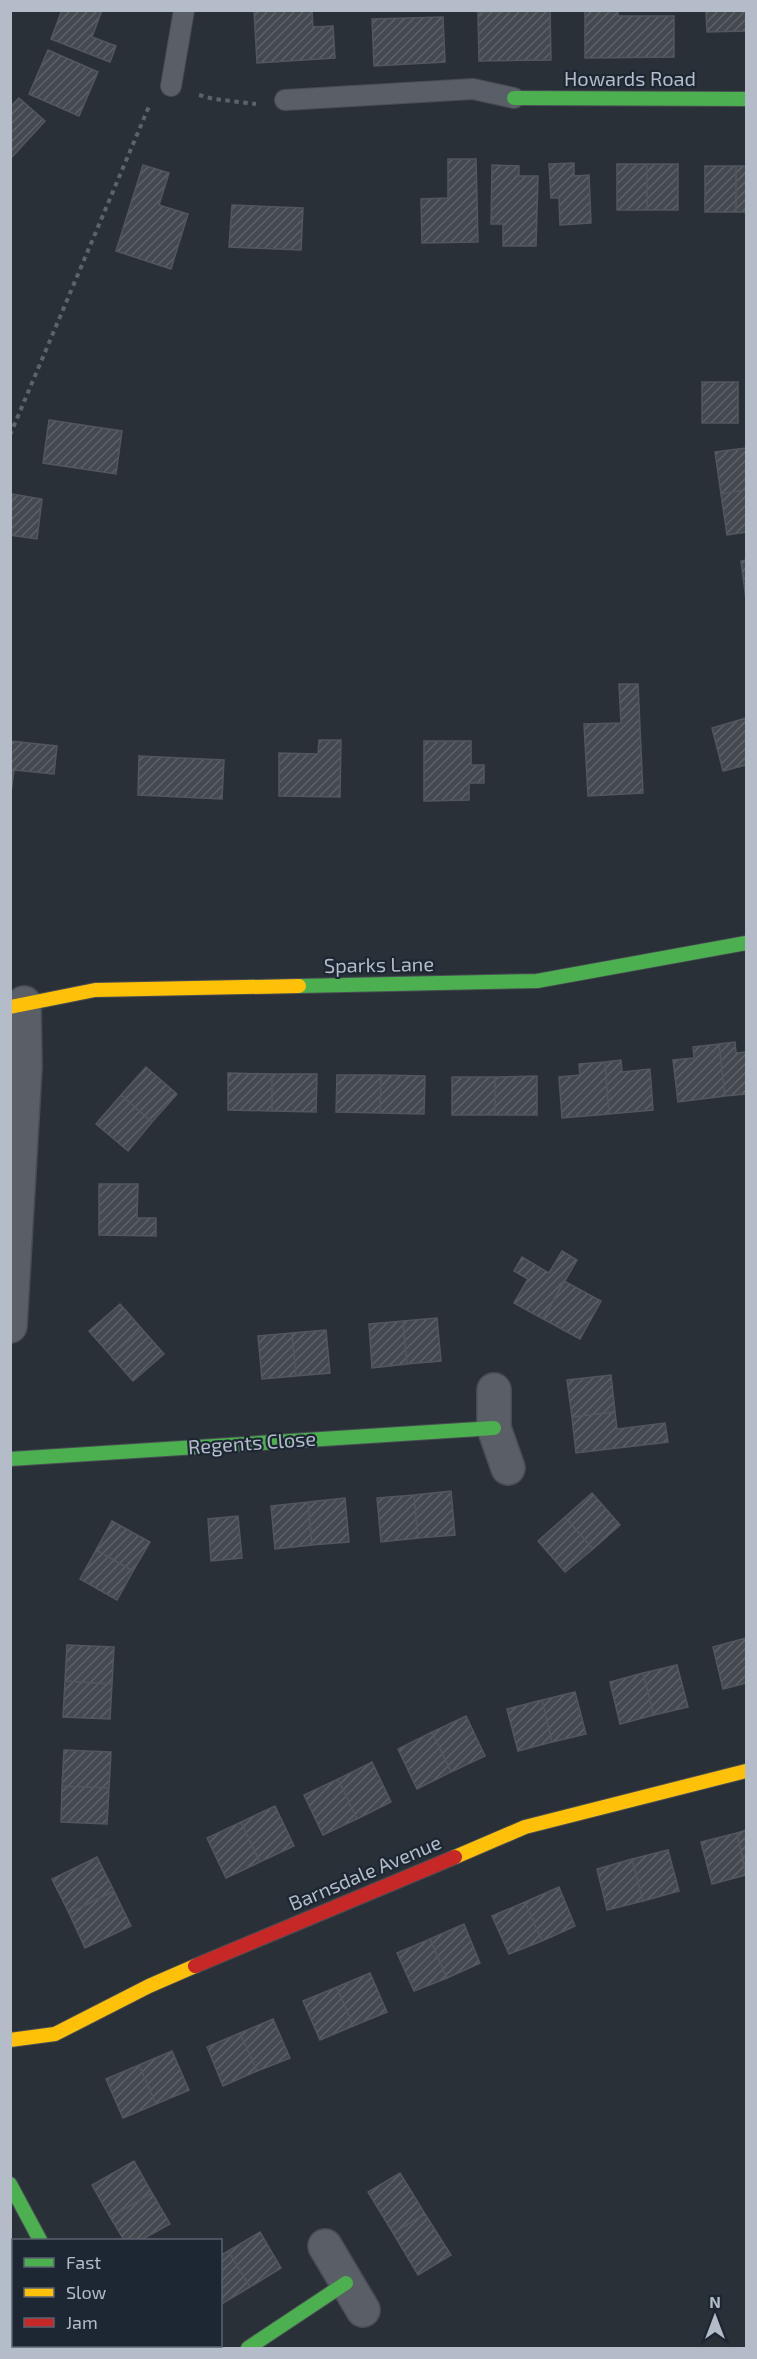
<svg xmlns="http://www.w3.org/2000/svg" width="757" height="2359" viewBox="0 0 757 2359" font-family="'Exo 2',sans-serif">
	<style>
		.building { fill: url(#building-hatch); stroke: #52575f; stroke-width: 1.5 }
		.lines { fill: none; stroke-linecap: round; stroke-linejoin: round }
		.lane-casing { stroke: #484c53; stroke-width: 22 }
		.street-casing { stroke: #484c53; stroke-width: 36 }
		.fast-casing { stroke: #484c53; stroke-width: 16 }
		.slow-casing { stroke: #484c53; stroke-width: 16 }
		.jam-casing { stroke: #484c53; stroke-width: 16 }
		.path { stroke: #5d636a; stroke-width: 4; stroke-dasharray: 4.5 4.5; stroke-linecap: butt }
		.lane { stroke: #5a5e66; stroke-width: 20 }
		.street { stroke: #5a5e66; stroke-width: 33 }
		.fast { stroke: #4caf50; stroke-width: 14 }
		.slow { stroke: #ffc107; stroke-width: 14 }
		.jam { stroke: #c62828; stroke-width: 14 }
		.labels { text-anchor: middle; stroke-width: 4.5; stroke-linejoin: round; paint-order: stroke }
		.street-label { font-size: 20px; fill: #b4bcc9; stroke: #1d2633 }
	</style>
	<defs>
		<pattern id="building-hatch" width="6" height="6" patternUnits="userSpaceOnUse" patternTransform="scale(1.5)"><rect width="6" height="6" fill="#444950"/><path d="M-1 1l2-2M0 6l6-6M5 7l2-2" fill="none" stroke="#5d6168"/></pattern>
	</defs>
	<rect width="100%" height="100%" fill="#2a3038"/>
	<!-- building -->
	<path class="building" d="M62,10H102L92,37L116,46L110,62L51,39Z
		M254,10H312L313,27L333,26L335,58L257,63Z
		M585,10H618V16H674V57L585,58Z
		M706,10H746V31L707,32Z
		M550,11L551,60L479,61L478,12Z
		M443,17L445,62L374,66L372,19Z
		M48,50L98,72L79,116L29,94Z
		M19,98L45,121L11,158L10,107Z
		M448,159H476L478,242L422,243L421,199L448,198Z
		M574,163V176L589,175L591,223L560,225L559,198H551L549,164Z
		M617,164H647V210H617Z
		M647,164H678V210H647Z
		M143,165L169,173L159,205L188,214L171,269L116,251Z
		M492,165L519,166V176H538L536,246H503V224H491Z
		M705,166H736V212H705Z
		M736,166H746V212H736Z
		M232,205L303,208L301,250L229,247Z
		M702,382H738V423H702Z
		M49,420L122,431L116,474L43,463Z
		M746,448V490L721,494L715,452Z
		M746,490V532L727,535L721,494Z
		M12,494L42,499L37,539L10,535Z
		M746,560V599L741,561Z
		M619,684H638L643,793L588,796L584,724L621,723Z
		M746,718V765L723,771L712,728Z
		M319,740H341L340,797L279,796V753L318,754Z
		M10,741L57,746L54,774L14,770L10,800Z
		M424,741H471V765H484V783H469V800L424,801Z
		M139,756L224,760L222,799L138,795Z
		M735,1042L736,1053L746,1052V1094L725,1096L719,1044Z
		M719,1044L725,1096L678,1102L673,1060L694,1058L693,1047Z
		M621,1060L622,1072L650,1069L653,1110L609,1114L605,1062Z
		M605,1062L609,1114L562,1118L559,1077L580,1075L579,1064Z
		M146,1067L177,1094L152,1122L121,1095Z
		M228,1073L272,1074V1111L228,1110Z
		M272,1074H317L316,1112L272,1111Z
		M337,1075H381L380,1113L336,1112Z
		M381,1075L425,1076L424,1114L380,1113Z
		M537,1076V1115H495V1077Z
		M452,1077H495V1115H452Z
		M121,1095L152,1122L128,1151L96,1124Z
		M99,1184H138L137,1218H156V1236L99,1235Z
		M562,1251L577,1260L543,1319L514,1303L528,1279L514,1271L522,1257L549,1273Z
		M564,1281L601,1301L580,1339L543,1319Z
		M120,1304L142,1329L111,1356L89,1331Z
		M437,1318L441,1361L407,1364L403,1321Z
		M403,1321L407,1364L372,1368L369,1324Z
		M142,1329L164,1354L133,1381L111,1356Z
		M326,1330L330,1373L296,1376L292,1333Z
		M292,1333L296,1376L262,1379L258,1336Z
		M611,1375L615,1412L572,1417L567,1380Z
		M615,1412L617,1429L665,1423L668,1442L576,1453L572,1417Z
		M451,1491L455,1535L418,1538L414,1495Z
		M592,1493L620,1525L593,1549L565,1517Z
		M414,1495L418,1538L381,1542L377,1498Z
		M345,1498L349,1542L312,1545L308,1502Z
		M308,1502L312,1545L275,1549L271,1506Z
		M238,1516L242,1558L211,1561L208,1519Z
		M565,1517L593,1549L565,1572L538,1541Z
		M112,1521L150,1542L133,1571L96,1550Z
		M96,1550L133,1571L117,1600L80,1579Z
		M746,1638V1683L723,1689L713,1647Z
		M67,1645L114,1647L112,1684L65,1681Z
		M677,1665L688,1707L654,1715L643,1673Z
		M643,1673L654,1715L620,1724L610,1682Z
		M65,1681L112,1684L110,1719L63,1717Z
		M575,1692L586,1734L552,1742L542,1700Z
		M542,1700L552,1742L518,1751L507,1709Z
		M466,1716L485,1756L451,1772L432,1732Z
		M432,1732L451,1772L417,1789L398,1749Z
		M64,1750L111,1752L109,1788L62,1786Z
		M372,1762L391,1802L357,1819L338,1779Z
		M338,1779L357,1819L323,1835L304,1795Z
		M62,1786L109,1788L107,1824L61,1822Z
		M275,1806L294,1846L260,1862L241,1822Z
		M241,1822L260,1862L226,1878L207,1838Z
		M746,1830V1871L737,1833Z
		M737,1833L746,1875L712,1884L701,1842Z
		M668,1850L679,1891L643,1901L632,1859Z
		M97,1857L114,1891L69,1913L52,1879Z
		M632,1859L643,1901L607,1910L597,1869Z
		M559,1887L575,1926L542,1941L525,1902Z
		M114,1891L131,1926L85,1948L69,1913Z
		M525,1902L542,1941L509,1954L492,1916Z
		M464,1924L480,1963L447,1978L430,1939Z
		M430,1939L447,1978L414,1991L397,1953Z
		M370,1973L387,2012L353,2026L337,1987Z
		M337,1987L353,2026L320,2040L303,2001Z
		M273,2019L290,2058L257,2071L240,2033Z
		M240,2033L257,2071L223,2086L207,2047Z
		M172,2051L189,2090L156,2104L139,2065Z
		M139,2065L156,2104L123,2118L106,2079Z
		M134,2161L152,2193L110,2217L92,2185Z
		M400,2173L425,2214L393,2233L368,2192Z
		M152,2193L170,2224L141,2240H124L110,2217Z
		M425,2214L451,2255L418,2275L393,2233Z
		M260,2232L281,2268L250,2287L228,2251Z
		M228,2251L250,2287L220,2305V2256Z
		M10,2331L14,2337V2346H18L20,2348H10Z"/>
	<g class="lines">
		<!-- lane casing -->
		<g class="lane-casing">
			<path id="lane" d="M171,86L184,10
				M285,100L473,89L514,98"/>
		</g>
		<!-- street casing -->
		<g class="street-casing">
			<path id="street" d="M10,1326L25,1067L24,1003
				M494,1390V1428L508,1468
				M325,2246L363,2310
				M98,2346L100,2348"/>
		</g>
		<!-- fast casing -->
		<g class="fast-casing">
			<path id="fast" d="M514,98L746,99
				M299,986L537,981L746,943
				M10,1459L494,1428
				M10,2184L40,2240
				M248,2348L346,2283"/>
		</g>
		<!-- slow casing -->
		<g class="slow-casing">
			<path id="slow" d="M10,1007L95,990L299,986
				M455,1857L525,1827L746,1771
				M10,2040L55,2034L149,1986L195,1966"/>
		</g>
		<!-- jam casing -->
		<g class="jam-casing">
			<path id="jam" d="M195,1966L455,1857"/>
		</g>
		<!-- path -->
		<path class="path" d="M199,95L214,99L256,104
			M10,435L150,104"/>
		<!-- lane -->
		<use href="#lane" class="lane"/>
		<!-- street -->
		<use href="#street" class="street"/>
		<!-- fast -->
		<use href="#fast" class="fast"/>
		<!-- slow -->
		<use href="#slow" class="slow"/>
		<!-- jam -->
		<use href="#jam" class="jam"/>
	</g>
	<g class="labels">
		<!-- street labels -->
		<g class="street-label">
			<text x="630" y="86">Howards Road</text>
			<text transform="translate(379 965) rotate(-1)" y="7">Sparks Lane</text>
			<text transform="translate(252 1443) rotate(-4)" y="7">Regents Close</text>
			<text transform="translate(365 1873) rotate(-23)" y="7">Barnsdale Avenue</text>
		</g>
	</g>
	<!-- border -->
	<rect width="757" height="2359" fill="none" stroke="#b4bcc9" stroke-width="24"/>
	<!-- legend -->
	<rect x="12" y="2239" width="210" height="108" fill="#1d2633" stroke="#59626f" stroke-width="1.5"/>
	<rect x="24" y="2258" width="30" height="9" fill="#4caf50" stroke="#59626f" stroke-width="1.5"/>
	<text x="66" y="2269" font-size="18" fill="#b4bcc9">Fast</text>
	<rect x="24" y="2288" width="30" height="9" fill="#ffc107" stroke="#59626f" stroke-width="1.5"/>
	<text x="66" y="2299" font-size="18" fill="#b4bcc9">Slow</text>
	<rect x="24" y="2318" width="30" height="9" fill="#c62828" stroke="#59626f" stroke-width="1.5"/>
	<text x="66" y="2329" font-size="18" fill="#b4bcc9">Jam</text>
	<!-- north arrow -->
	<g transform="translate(715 2317)" stroke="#1d2633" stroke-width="4.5" paint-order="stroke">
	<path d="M0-4.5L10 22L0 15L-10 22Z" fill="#b4bcc9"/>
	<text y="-9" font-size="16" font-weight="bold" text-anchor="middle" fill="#b4bcc9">N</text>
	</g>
</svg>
